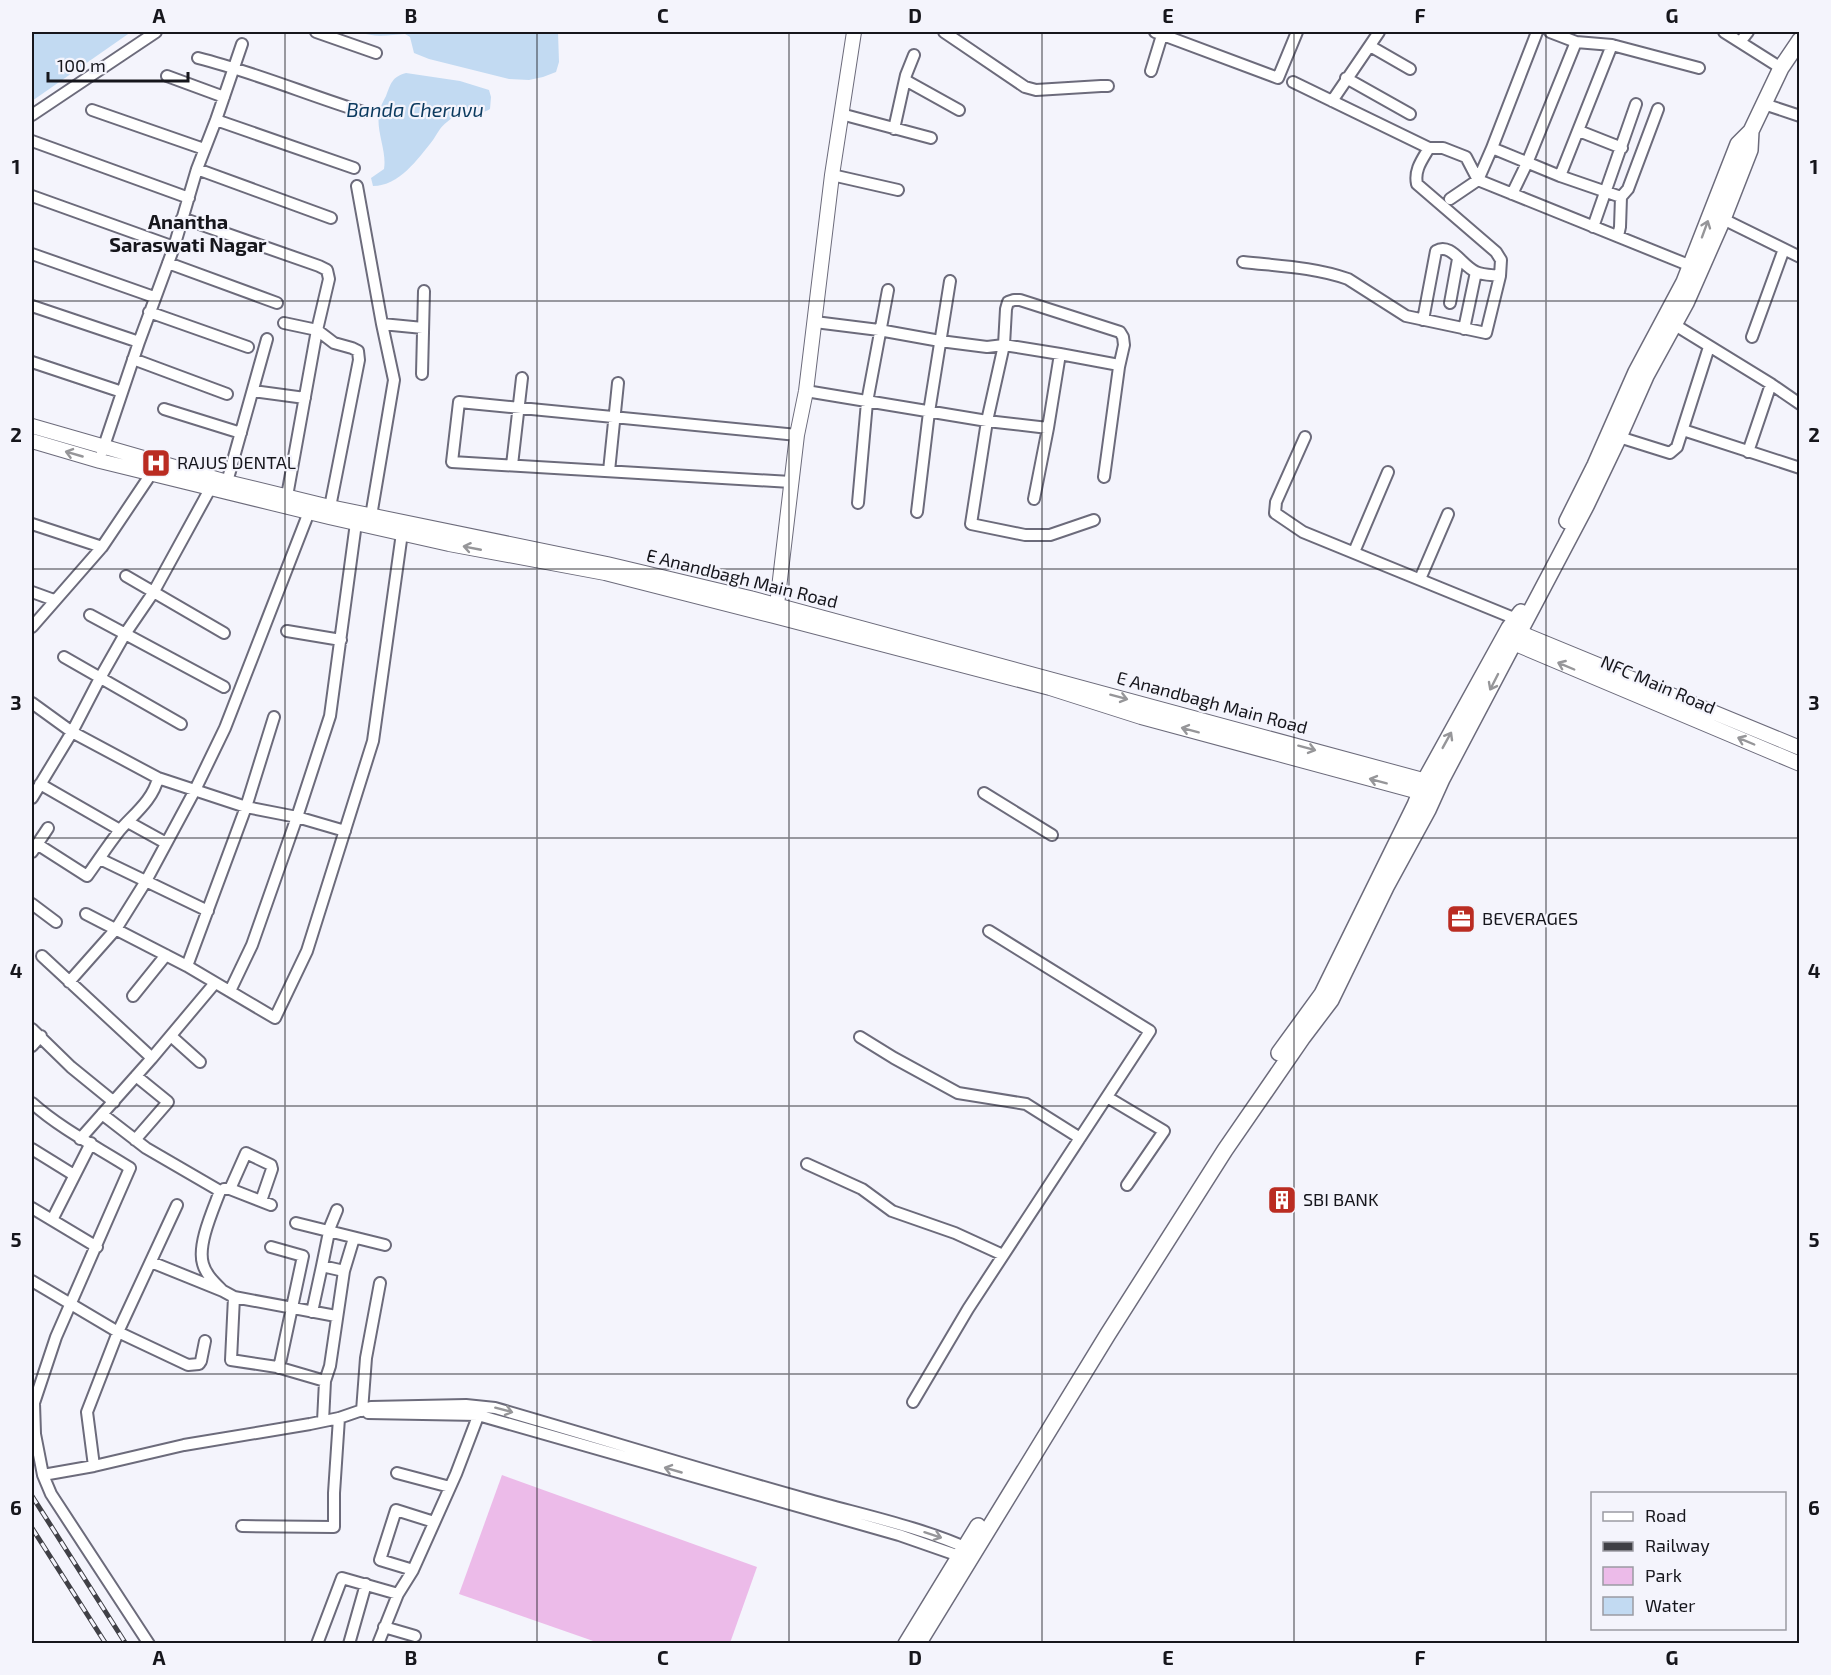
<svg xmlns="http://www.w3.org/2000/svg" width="1831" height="1675" viewBox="0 0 1831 1675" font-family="'Exo 2',sans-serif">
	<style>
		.green { fill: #ecbbe9 }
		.water { fill: #c2daf2 }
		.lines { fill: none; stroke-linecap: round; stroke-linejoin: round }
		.street-casing { stroke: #6c6b7b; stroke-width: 14 }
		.secondary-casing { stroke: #6c6b7b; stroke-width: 16 }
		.primary-casing { stroke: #6c6b7b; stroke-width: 18 }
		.street { stroke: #fff; stroke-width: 10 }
		.secondary { stroke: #fff; stroke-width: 14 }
		.primary { stroke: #fff; stroke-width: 15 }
		.rail-casing { stroke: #404046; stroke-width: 5 }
		.rail { stroke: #f4f4fc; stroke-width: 3; stroke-dasharray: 9; stroke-linecap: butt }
		.oneway { stroke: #969699 }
		.grid { fill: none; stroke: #16161c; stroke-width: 1.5; stroke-opacity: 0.55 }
		.labels { text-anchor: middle; stroke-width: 4.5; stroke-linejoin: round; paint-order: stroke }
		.poi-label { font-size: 18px; fill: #16161c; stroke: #f4f4fc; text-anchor: start }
		.street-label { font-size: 18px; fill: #16161c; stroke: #f4f4fc }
		.water-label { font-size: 20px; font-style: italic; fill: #0a395e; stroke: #f4f4fc }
		.neighbourhood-label { font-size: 20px; font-weight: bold; fill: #16161c; stroke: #f4f4fc }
		.neatline { fill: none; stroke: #16161c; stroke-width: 2 }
		.grid-label { font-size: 20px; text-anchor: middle; font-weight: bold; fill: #16161c }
	</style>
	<rect width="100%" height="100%" fill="#f4f4fc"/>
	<!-- green -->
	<path class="green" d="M502,1475L757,1567L730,1643H599L459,1594Z"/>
	<!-- water -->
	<path class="water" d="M32,32H131L32,101Z
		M359,32H558L559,62L556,72L543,77L529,80L509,79L429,59L414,53L410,37L405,34C389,35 375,38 359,32Z
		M406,73L460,81L489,90L491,97L490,109C476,118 464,107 447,122C441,126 437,134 433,140C418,159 399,186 373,186L371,178L384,169C387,151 376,132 379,113C380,107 383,102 386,96C391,83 392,77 406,73Z"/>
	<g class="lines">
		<!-- street casing -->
		<g class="street-casing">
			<path id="street" d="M316,32L376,53
				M944,32L1025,87L1036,90L1101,86H1108
				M1155,32L1278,78L1297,32
				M1550,32L1576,42L1612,45L1699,68
				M1724,32L1781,68
				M1740,42L1748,32
				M1370,46L1410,69
				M198,58C254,72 308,95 363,112
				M1151,71L1163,32
				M167,76L224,97
				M1346,78L1410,114
				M905,80L959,110
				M1293,82L1429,148H1443L1466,157L1478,180L1691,266
				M1332,101L1379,32
				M1764,104L1800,116
				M92,110L204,149
				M841,114L931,138
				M32,115L156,32
				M216,120L354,168
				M894,129L906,75L914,55
				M1579,131L1622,148
				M32,141L189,198
				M1492,148L1560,176L1621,197L1628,189L1658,109
				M197,169L331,218
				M832,175L898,190
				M1560,176L1612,45
				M357,186L382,324L394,380L370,522
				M1512,194L1527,163L1576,42
				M32,196L174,247
				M1450,199L1478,180L1492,148L1537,32
				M182,218L319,266L327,270L329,279L317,330L287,496
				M1723,219L1800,257
				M1593,227L1636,104
				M1618,236L1620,227L1621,197
				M32,254L154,297
				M1243,262C1278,266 1314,267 1348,279L1406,316L1486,333L1500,276L1501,260L1496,252L1417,184C1414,170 1422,160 1429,148
				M168,263L277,303
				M1450,303L1458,259
				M32,306L139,342
				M149,312L248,347
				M1423,320L1436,251C1451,242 1462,266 1476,272C1482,275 1492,275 1500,276
				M815,322L879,330L940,341L987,347L1004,345L1060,354L1119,365
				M284,323L317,330L334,343L352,348L358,351L359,360L330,507
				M382,324L423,328
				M1675,325L1771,384L1800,404
				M1464,329L1476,272
				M1752,337L1784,249
				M133,359L227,394
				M32,362L122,392
				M422,374L424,291
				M253,391L305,398
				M806,391L987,421L1048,428
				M164,409L241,433
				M1683,430L1800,468
				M1305,437L1276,502L1275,513L1303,532L1516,619
				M1619,437L1670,453L1677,447L1709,347
				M102,452L139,342L174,247L197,169L216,120L242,44
				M1748,452L1771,384
				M512,465L522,378
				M609,471L618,383
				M227,482L267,339
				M791,482L452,462L459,402L797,435
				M1034,499L1048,428L1060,354
				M858,503L867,402L888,290
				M917,512L929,412L950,281
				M1094,520L1050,535H1025L971,524L987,421L1004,345L1006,309L1008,302L1014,300H1020L1120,332L1123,337L1124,345L1119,367L1104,477
				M32,524L102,547
				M1354,552L1388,472
				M126,576L224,633
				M1420,579L1448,514
				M32,592L54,600
				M90,615L224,687
				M32,627L102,547L151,474
				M287,631L341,640
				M64,657L181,724
				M32,703L72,732L158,778L246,807L297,817L345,831
				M40,784L120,830
				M984,793L1052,835
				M32,798L72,732L100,678L125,634L153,593L210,489L213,481
				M128,822L166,843
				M37,844L87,876C98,861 108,845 120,830C134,814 153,800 158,778
				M32,852L48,828
				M100,859L208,911
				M32,904L56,922
				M86,914L187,966L275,1018L307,951L373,741L402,533
				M42,956L152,1058
				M187,966L246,807L274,717
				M69,982L116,929L146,881L195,790L225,728L309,512
				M230,991L252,945L297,817L330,716L356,523
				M133,996L166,955
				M32,1029L71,1067L114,1102
				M171,1036L200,1062
				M860,1037L894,1058L958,1093L1026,1104L1080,1138
				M32,1046L41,1036
				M1107,1097L1164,1131L1127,1185
				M32,1103C61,1129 97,1147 130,1168L56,1337L34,1403L35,1434L43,1475L51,1494L149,1644
				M102,1114L146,1148L220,1191C213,1210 197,1245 203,1264C206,1275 215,1283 223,1291
				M80,1139L152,1058L215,983
				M135,1140L168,1102L136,1076
				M32,1149L74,1175
				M807,1164L862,1189L892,1211L955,1233L1003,1255
				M224,1189H230L271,1205
				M230,1189L246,1153L271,1165L272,1169L261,1201
				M32,1208L97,1247
				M52,1220L91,1143
				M296,1223L385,1245
				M271,1247L303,1256L279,1368
				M151,1262L223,1291L234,1297L336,1316
				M344,1271L354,1238
				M32,1281L118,1332L188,1365L199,1364L201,1361L205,1341
				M234,1297L231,1360L277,1367L325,1381
				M312,1312L322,1266
				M913,1402L968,1309L1150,1031L989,931
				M362,1411L366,1358L380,1283
				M368,1413L478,1415L899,1535L965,1558
				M323,1421L325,1381L330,1366L344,1271L322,1266L330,1227L337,1210
				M94,1466L87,1412L118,1332L177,1205
				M397,1473L450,1487
				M43,1475L94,1466L184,1445L310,1424L339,1418L371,1407L466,1405L495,1408C599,1438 702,1470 806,1499C858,1514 922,1527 971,1550
				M242,1526L334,1527V1493L339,1418
				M413,1570L380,1560L396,1510L434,1522
				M384,1627L415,1636
				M317,1644L342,1578L398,1594
				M349,1644L366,1584
				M378,1644L398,1594L413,1570L456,1474L480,1411"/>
		</g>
		<!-- secondary casing -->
		<g class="secondary-casing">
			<path id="secondary" d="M32,426L227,482L330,507L607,564L750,598L1434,783
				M32,441L100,461L329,517L449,544L605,573L774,616L1050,688L1141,717L1430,795
				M775,614L777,605L797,435L806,391L832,175L854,32
				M1511,629L1800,748
				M1506,640L1800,764"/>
		</g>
		<!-- primary casing -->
		<g class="primary-casing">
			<path id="primary" d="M1567,521L1595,465L1636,372L1684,282L1738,144L1751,131
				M1279,1053L1322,994L1415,805L1425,780L1509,628L1521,612
				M906,1644L978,1526
				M918,1644L1108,1334L1225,1150L1303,1037L1331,1000L1386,887L1428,810L1442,779L1586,506L1619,437L1646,376L1686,303L1723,219L1750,150L1751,131L1781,68L1800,40"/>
		</g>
		<!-- street -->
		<use href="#street" class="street"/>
		<!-- secondary -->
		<use href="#secondary" class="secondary"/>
		<!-- primary -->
		<use href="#primary" class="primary"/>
		<!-- rail casing -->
		<g class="rail-casing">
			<path id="rail" d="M32,1496L126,1644
				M32,1528L106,1644"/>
		</g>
		<!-- rail -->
		<use href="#rail" class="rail"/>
	</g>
	<!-- one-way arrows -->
	<defs><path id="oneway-shaft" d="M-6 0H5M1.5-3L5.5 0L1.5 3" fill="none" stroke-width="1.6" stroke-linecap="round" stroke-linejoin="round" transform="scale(1.5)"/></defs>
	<g class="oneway">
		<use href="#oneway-shaft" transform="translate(1705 229) rotate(-70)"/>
		<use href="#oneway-shaft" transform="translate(74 454) rotate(-164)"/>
		<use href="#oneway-shaft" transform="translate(472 548) rotate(-169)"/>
		<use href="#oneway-shaft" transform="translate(1566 666) rotate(-157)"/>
		<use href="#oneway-shaft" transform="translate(1494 682) rotate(117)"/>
		<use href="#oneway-shaft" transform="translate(1119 697) rotate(15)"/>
		<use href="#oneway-shaft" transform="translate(1190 730) rotate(-165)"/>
		<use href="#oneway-shaft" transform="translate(1447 740) rotate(-61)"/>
		<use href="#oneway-shaft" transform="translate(1746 741) rotate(-157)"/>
		<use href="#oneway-shaft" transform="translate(1307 748) rotate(15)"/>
		<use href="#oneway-shaft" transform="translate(1378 781) rotate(-165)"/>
		<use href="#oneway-shaft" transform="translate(504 1410) rotate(15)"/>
		<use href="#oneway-shaft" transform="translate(673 1470) rotate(-164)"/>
		<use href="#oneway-shaft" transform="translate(933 1535) rotate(18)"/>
	</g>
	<!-- grid -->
	<path class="grid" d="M285,32V1644M537,32V1644M789,32V1644M1042,32V1644M1294,32V1644M1546,32V1644M32,301H1800M32,569H1800M32,838H1800M32,1106H1800M32,1374H1800"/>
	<!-- icons -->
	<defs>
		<g id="hospital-square" transform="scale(1.5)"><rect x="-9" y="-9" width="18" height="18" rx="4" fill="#ba2c22" stroke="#f4f4fc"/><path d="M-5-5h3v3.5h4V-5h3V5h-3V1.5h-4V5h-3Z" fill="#fff"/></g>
		<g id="office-square" transform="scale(1.5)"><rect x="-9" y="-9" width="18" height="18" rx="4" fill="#ba2c22" stroke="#f4f4fc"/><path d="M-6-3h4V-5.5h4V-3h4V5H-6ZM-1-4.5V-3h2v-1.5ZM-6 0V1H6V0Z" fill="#fff"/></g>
		<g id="building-square" transform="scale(1.5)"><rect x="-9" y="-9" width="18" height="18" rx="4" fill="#ba2c22" stroke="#f4f4fc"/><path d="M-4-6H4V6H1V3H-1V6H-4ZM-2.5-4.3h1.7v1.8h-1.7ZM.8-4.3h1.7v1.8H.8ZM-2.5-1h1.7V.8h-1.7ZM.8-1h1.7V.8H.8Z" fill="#fff"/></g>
	</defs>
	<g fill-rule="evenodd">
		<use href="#hospital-square" x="156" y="463"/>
		<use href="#office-square" x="1461" y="919"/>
		<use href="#building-square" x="1282" y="1200"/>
	</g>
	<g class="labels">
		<!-- poi labels -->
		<g class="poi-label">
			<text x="177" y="469">RAJUS DENTAL</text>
			<text x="1482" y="925">BEVERAGES</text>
			<text x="1303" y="1206">SBI BANK</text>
		</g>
		<!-- street labels -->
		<g class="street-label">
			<text transform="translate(742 579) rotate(14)" y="6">E Anandbagh Main Road</text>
			<text transform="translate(1658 685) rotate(23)" y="6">NFC Main Road</text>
			<text transform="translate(1212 703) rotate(15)" y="6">E Anandbagh Main Road</text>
		</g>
		<!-- water labels -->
		<g class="water-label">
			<text x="415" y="117">Banda Cheruvu</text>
		</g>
		<!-- neighbourhood labels -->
		<g class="neighbourhood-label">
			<text x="188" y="229">Anantha<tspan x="188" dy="23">Saraswati Nagar</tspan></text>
		</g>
	</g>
	<!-- border -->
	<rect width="1831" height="1675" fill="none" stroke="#f4f4fc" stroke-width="66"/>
	<!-- legend -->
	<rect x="1591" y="1492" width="195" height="138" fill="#f4f4fc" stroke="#9b9ba2" stroke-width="1.5"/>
	<rect x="1603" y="1512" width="30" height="9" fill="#ffffff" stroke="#9b9ba2" stroke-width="1.5"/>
	<text x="1645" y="1522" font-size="18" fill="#16161c">Road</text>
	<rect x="1603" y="1542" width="30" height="9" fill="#404046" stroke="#9b9ba2" stroke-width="1.5"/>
	<text x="1645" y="1552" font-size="18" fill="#16161c">Railway</text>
	<rect x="1603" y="1567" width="30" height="18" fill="#ecbbe9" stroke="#9b9ba2" stroke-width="1.5"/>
	<text x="1645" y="1582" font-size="18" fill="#16161c">Park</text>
	<rect x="1603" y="1597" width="30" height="18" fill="#c2daf2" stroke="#9b9ba2" stroke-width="1.5"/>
	<text x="1645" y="1612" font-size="18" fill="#16161c">Water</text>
	<!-- scale -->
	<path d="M48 72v9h140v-9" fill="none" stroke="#16161c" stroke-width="3"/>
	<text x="57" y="72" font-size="18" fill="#16161c" stroke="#f4f4fc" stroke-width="4.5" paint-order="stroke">100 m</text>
	<rect x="33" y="33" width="1765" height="1609" class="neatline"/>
	<g class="grid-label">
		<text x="159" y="23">A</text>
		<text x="411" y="23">B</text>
		<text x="663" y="23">C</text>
		<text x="915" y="23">D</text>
		<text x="1168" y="23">E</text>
		<text x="1420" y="23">F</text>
		<text x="1672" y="23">G</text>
		<text x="16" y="174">1</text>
		<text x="1814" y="174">1</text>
		<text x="16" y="442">2</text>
		<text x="1814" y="442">2</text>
		<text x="16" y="710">3</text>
		<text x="1814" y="710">3</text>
		<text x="16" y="978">4</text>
		<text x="1814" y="978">4</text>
		<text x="16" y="1247">5</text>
		<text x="1814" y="1247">5</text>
		<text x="16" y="1515">6</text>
		<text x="1814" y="1515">6</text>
		<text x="159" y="1665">A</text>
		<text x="411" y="1665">B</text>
		<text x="663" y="1665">C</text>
		<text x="915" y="1665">D</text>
		<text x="1168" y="1665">E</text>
		<text x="1420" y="1665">F</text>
		<text x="1672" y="1665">G</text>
	</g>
</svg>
